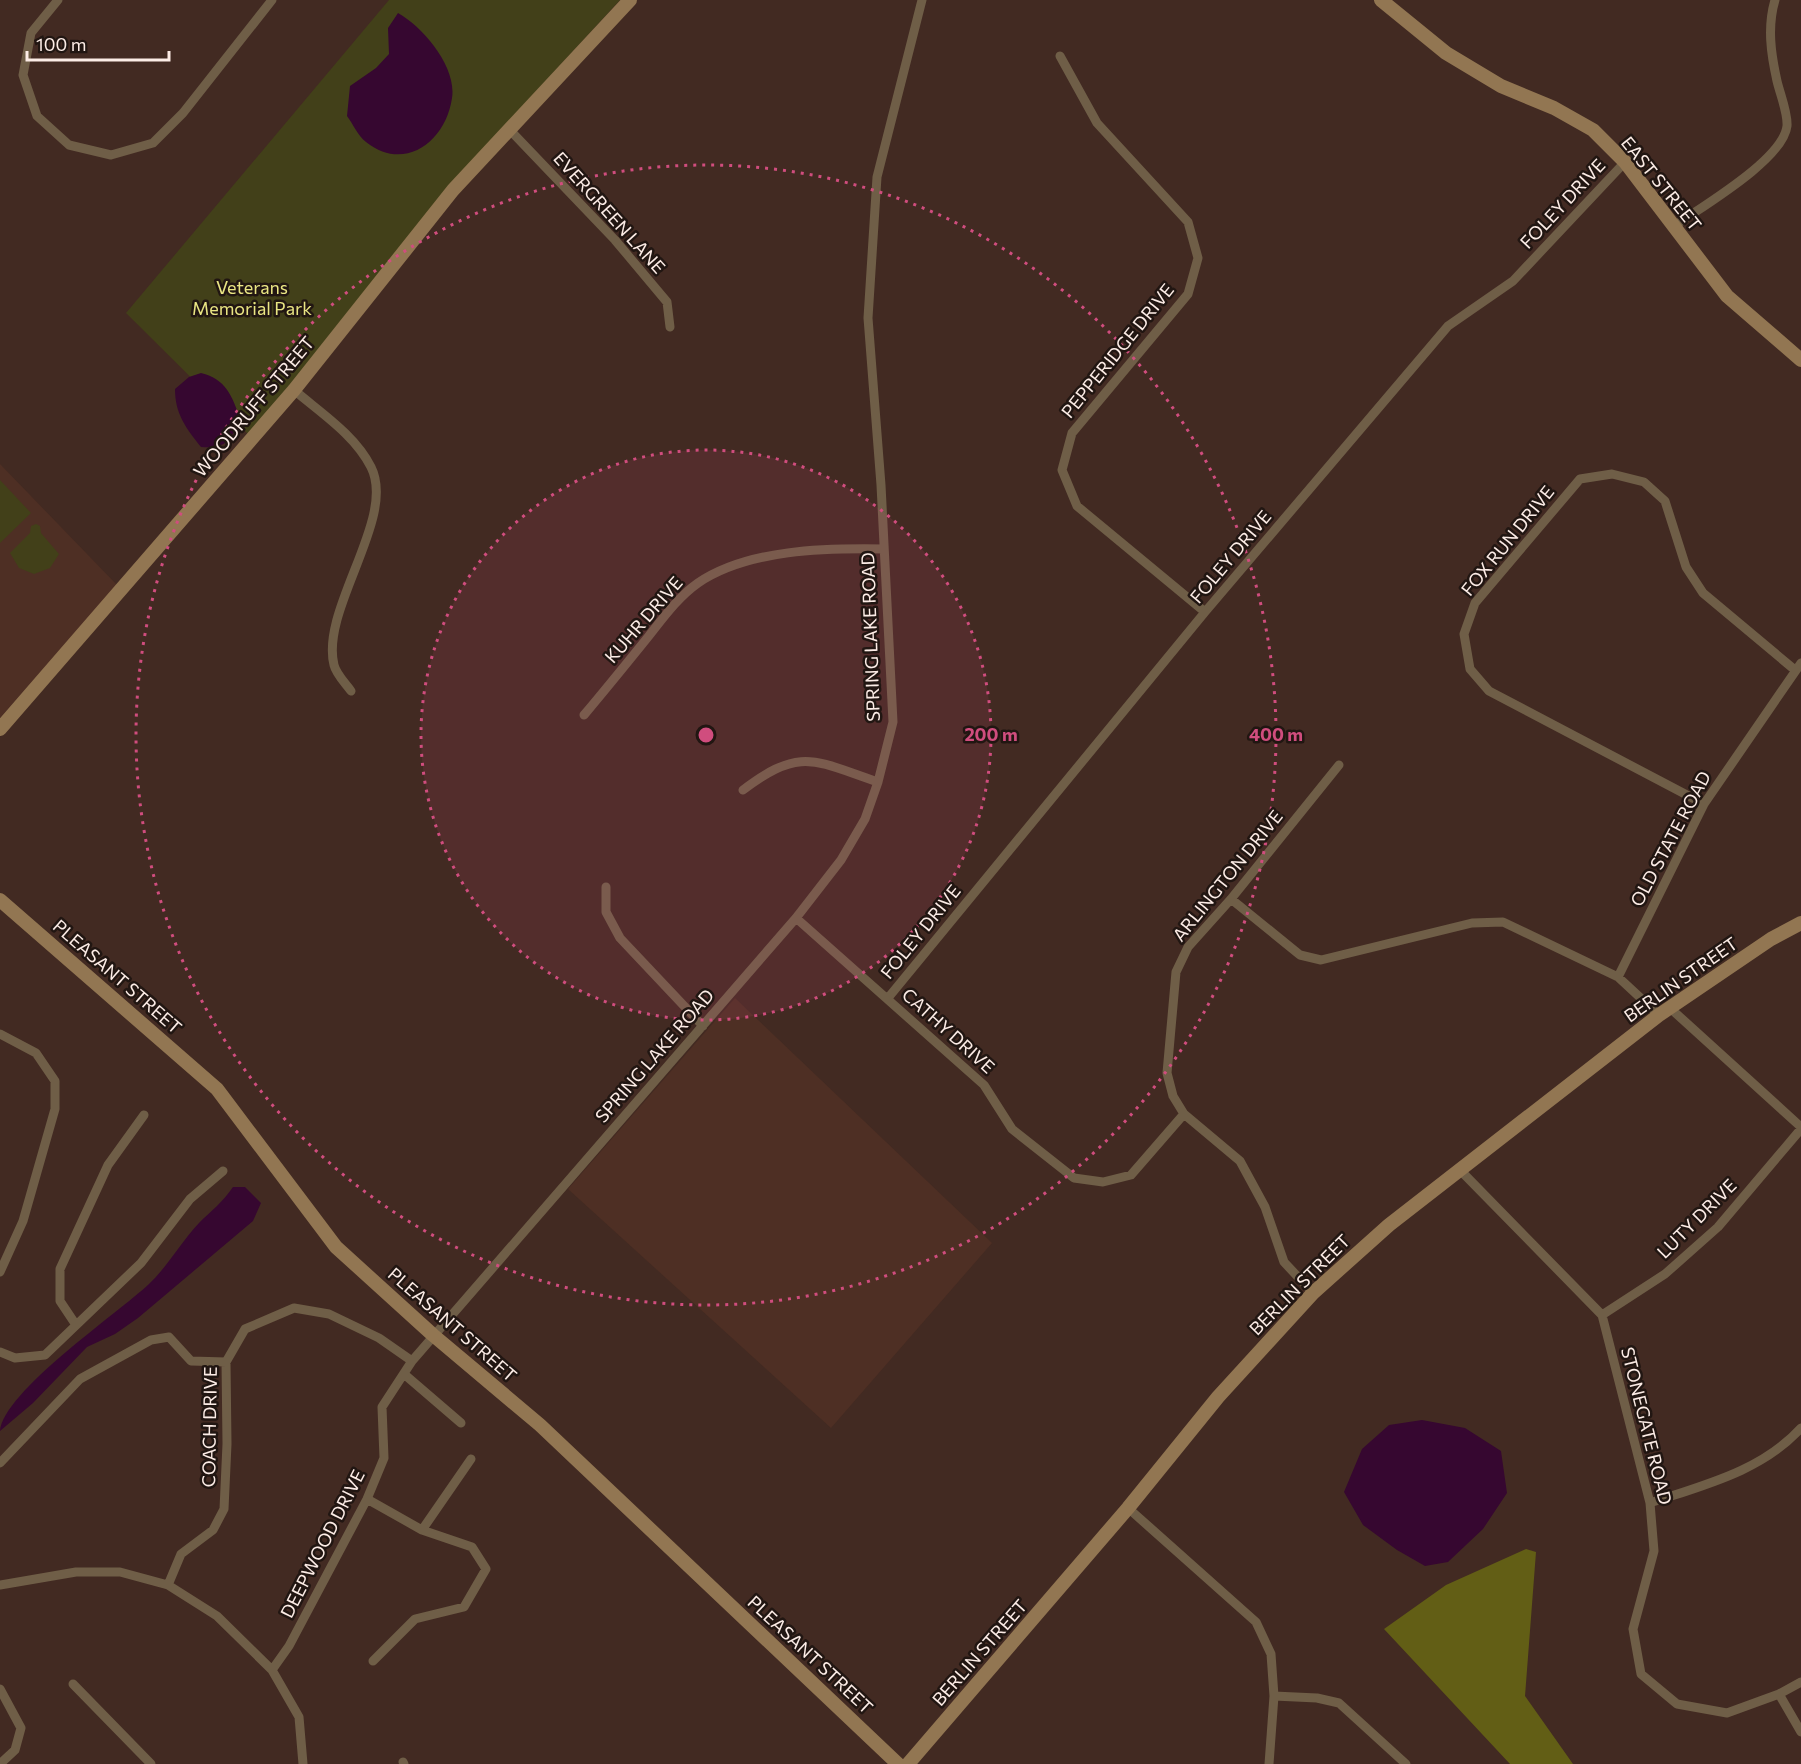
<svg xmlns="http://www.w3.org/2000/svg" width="1801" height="1764" viewBox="0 0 1801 1764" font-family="Commissioner,sans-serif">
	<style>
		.built { fill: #4e2f24 }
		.green { fill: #424019 }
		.forest { fill: #625e15 }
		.water { fill: #360730 }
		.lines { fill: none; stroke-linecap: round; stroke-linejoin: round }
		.street { stroke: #6f5e47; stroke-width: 9 }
		.secondary { stroke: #927652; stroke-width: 14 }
		.ring { fill: none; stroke: #d04d7e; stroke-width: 3; stroke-dasharray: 3 6 }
		.labels { text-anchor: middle; stroke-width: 5; stroke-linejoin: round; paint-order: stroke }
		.street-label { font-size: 18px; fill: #fcece6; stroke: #211612 }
		.park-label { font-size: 18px; fill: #e9e583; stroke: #211612 }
		.centre { fill: #d04d7e; stroke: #211612; stroke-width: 3 }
		.ring-label { font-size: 18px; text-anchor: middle; font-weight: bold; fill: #d04d7e; stroke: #211612; stroke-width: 5; stroke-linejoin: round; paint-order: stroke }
	</style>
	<rect width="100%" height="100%" fill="#422a22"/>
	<!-- built -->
	<path class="built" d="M0,464L117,585L0,718Z
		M735,998L992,1243L831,1428L568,1189Z"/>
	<!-- green -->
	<path class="green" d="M389,0H620L476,157L250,436L126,313Z
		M0,480L31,513L0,543Z
		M36,524L40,526L41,533L59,554L50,568L34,574L19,568L10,553L30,533L31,526Z"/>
	<!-- forest -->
	<path class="forest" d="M1526,1549L1536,1552L1525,1696L1573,1764H1510L1384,1629L1446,1585Z"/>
	<!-- water -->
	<path class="water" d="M398,13C423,27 457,67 452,98C446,141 405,173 366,142C358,136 353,124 347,116L350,86L376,68L389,54L388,28Z
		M201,373C226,379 232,396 240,418C231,440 227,449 201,447C186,428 175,414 175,389L189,377Z
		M233,1187H245L261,1203L253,1221L138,1318L115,1334L87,1347L33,1403L0,1431C4,1391 117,1314 149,1284C168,1266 181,1242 199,1223C211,1211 223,1202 233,1187Z
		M1422,1420L1465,1428L1501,1451L1507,1493L1483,1529L1448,1562L1425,1566L1397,1550L1363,1525L1344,1492L1362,1449L1389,1425Z"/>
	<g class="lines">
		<!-- street -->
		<path class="street" d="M58,0L31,33L23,75L37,116L69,145L111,155L153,143L183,113L272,0
			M1060,56L1097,123L1188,222L1198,258L1188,294L1072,433L1062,470L1077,506L1205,612
			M509,129L615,240L667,302L670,327
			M1673,227C1701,207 1783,160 1787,126C1788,113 1780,94 1777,81C1771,54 1767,27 1775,0
			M294,390C321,413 355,435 371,467C397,518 320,609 334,665C336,674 346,684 351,691
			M584,715C606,689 627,663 648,637C663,618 678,597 698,583C748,549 826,548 884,549
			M743,790C801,746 815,761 878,782
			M1704,804L1489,691L1470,669L1464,634L1475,603L1580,479L1612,474L1644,482L1665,501L1686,567L1703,593L1795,670
			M606,887V912L620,938L703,1026
			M1231,899L1300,955L1321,960L1472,923L1503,922L1618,977L1659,1015
			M796,918L984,1085L1012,1129L1074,1178L1103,1182L1131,1175L1184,1114
			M1618,977L1704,804L1801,663
			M888,998L1205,612L1448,326L1513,281L1625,162
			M1670,1008L1801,1127
			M0,1034L36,1053L55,1081V1109L23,1221L0,1272
			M1461,1171L1602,1315L1650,1503L1654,1551L1633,1629L1641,1674L1677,1704L1727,1713L1779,1694L1801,1682
			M1313,1293L1284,1262L1265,1207L1240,1161L1184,1114L1173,1096L1167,1073L1176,972L1188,947L1231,899L1339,765
			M1602,1315L1665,1274L1718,1227L1801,1129
			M76,1325L60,1301V1269L108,1165L144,1115
			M0,1352L15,1358L45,1355L141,1263L190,1199L223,1171
			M404,1374L461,1423
			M0,1463L80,1379L151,1340L169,1337L191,1361L226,1362
			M367,1499L422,1530L472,1547L486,1569L464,1607L415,1619L373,1661
			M1650,1503C1704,1485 1762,1471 1801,1428
			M1128,1508L1256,1622L1271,1654L1274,1696L1269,1764
			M422,1530L471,1459
			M0,1585L76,1572H120L168,1585L217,1616L272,1670L299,1717L303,1764
			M168,1585L181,1554L213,1530L224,1509L227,1444L226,1362L245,1329L294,1308L329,1314L379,1338L412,1361
			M272,1670L289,1646L367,1499L384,1458L382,1407L412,1361L796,918L841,860L865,819L878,782L893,722L881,485L868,318L877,177L922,0
			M73,1684L151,1764
			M0,1689L21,1728L15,1750L0,1764
			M1779,1694L1801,1732
			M1274,1696L1317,1698L1339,1703L1406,1764
			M403,1762L404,1764"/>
		<!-- secondary -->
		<path class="secondary" d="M1381,0L1446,53L1501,86L1554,108L1593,130L1625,162L1727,296L1801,360
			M0,729L294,390L453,190L630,0
			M0,900L217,1089L336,1247L433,1335L540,1425L898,1764
			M908,1764L1128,1508L1218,1397L1313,1293L1389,1225L1659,1015L1771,939L1801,923"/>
	</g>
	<!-- distance rings -->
	<circle cx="706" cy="735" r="285" fill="#d04d7e" fill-opacity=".12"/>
	<g class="ring">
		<circle cx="706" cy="735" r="285"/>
		<circle cx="706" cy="735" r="570"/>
	</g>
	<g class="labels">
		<!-- street labels -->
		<g class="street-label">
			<text transform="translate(1661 184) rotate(51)" y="6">EAST STREET</text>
			<text transform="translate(1563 204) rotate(-47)" y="6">FOLEY DRIVE</text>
			<text transform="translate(609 213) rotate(48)" y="6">EVERGREEN LANE</text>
			<text transform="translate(1118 351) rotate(-51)" y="6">PEPPERIDGE DRIVE</text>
			<text transform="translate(254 407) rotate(-50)" y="6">WOODRUFF STREET</text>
			<text transform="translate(1508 541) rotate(-51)" y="6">FOX RUN DRIVE</text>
			<text transform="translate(1231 557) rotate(-50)" y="6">FOLEY DRIVE</text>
			<text transform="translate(644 620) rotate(-49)" y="6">KUHR DRIVE</text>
			<text transform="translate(871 637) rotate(-92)" y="6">SPRING LAKE ROAD</text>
			<text transform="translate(1671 839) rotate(-62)" y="6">OLD STATE ROAD</text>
			<text transform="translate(1228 876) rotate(-51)" y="6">ARLINGTON DRIVE</text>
			<text transform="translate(921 932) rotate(-51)" y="6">FOLEY DRIVE</text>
			<text transform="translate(117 977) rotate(41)" y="6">PLEASANT STREET</text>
			<text transform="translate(1681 980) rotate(-35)" y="6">BERLIN STREET</text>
			<text transform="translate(948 1031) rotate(42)" y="6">CATHY DRIVE</text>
			<text transform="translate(655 1056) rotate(-49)" y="6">SPRING LAKE ROAD</text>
			<text transform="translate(1697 1219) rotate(-45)" y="6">LUTY DRIVE</text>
			<text transform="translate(1300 1285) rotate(-45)" y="6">BERLIN STREET</text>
			<text transform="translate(452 1325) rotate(41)" y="6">PLEASANT STREET</text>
			<text transform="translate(1646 1426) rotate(76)" y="6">STONEGATE ROAD</text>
			<text transform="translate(210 1427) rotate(-89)" y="6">COACH DRIVE</text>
			<text transform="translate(323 1544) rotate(-63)" y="6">DEEPWOOD DRIVE</text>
			<text transform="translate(980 1653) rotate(-49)" y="6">BERLIN STREET</text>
			<text transform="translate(810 1655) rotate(43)" y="6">PLEASANT STREET</text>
		</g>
		<!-- park labels -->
		<g class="park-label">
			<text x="252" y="294">Veterans<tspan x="252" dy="21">Memorial Park</tspan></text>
		</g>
	</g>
	<circle cx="706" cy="735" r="9" class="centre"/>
	<g class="ring-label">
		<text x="991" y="741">200 m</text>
		<text x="1276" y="741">400 m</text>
	</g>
	<!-- scale -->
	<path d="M27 51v9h142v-9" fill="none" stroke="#fcece6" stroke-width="3"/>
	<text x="36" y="51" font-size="18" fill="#fcece6" stroke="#211612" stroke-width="4.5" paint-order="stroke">100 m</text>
</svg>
